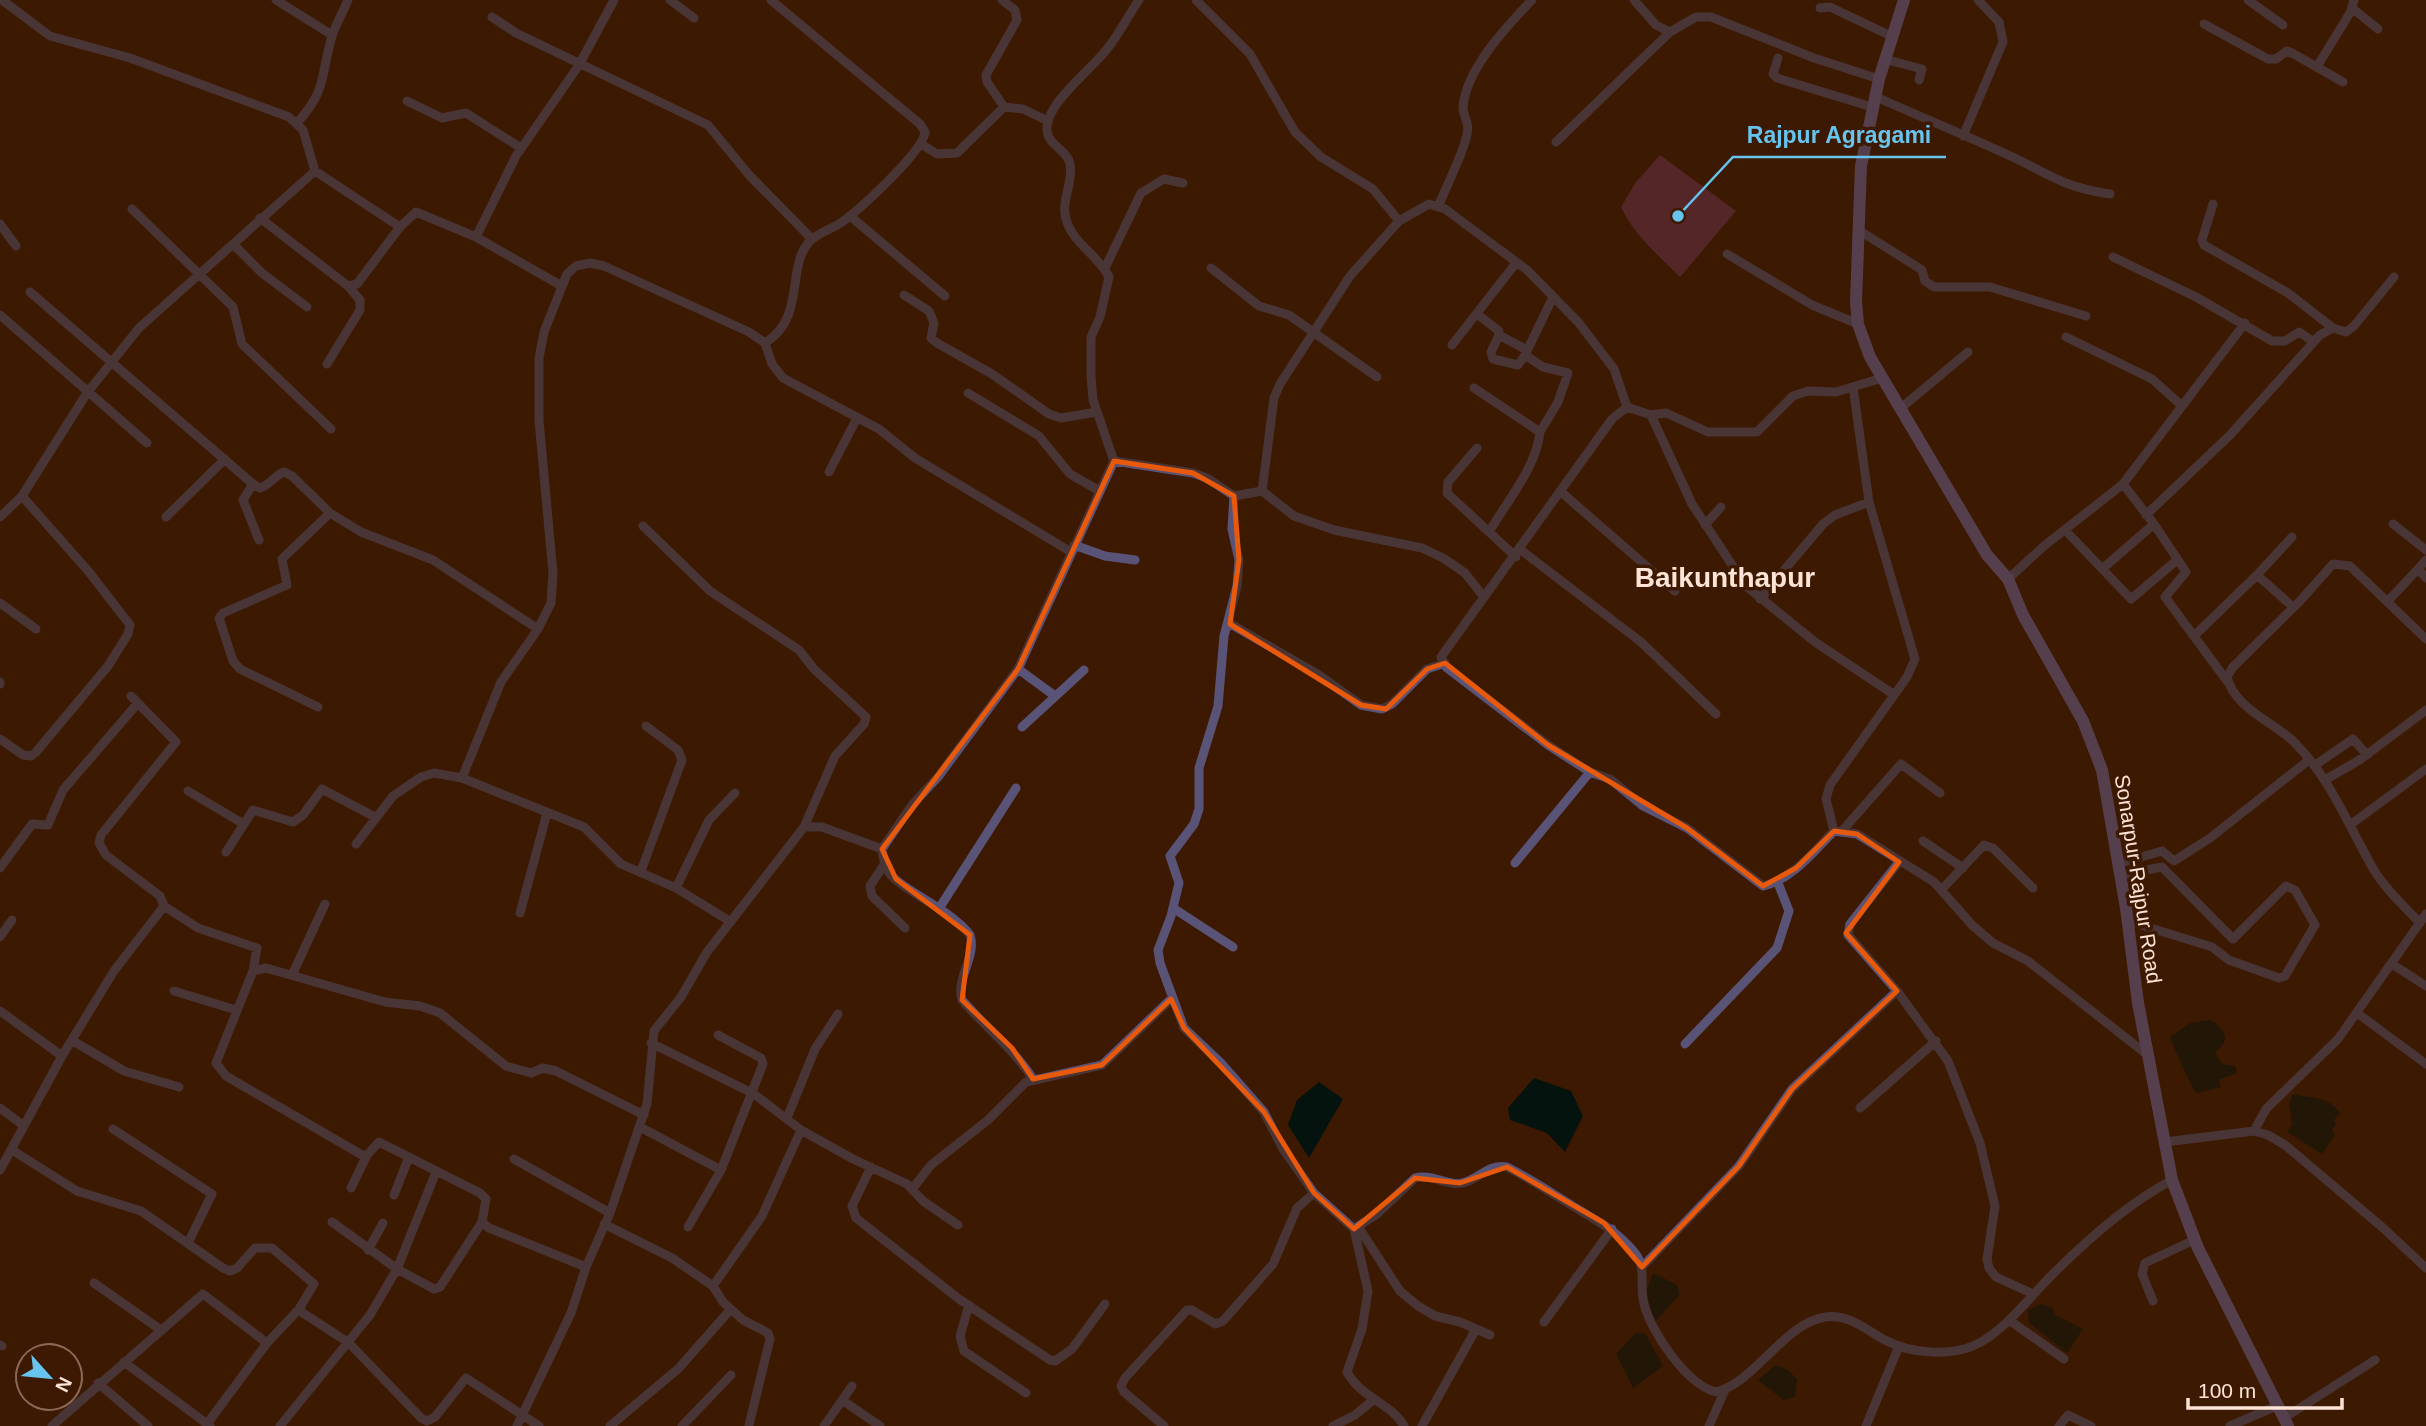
<svg xmlns="http://www.w3.org/2000/svg" width="2426" height="1426" viewBox="0 0 2426 1426" font-family="Arial,sans-serif">
	<style>
		.green { fill: #713654 }
		.water { fill: #04130d }
		.lines { fill: none; stroke-linecap: round; stroke-linejoin: round }
		.minor { stroke: #595477; stroke-width: 9 }
		.secondary { stroke: #766ea6; stroke-width: 12 }
		.marked { fill: none; stroke: #e8590c; stroke-width: 5; stroke-linejoin: round }
		.labels { text-anchor: middle; stroke-width: 7; stroke-linejoin: round; paint-order: stroke }
		.street-label { font-size: 21px; fill: #fde4d7; stroke: #3d1902 }
		.district-label { font-size: 28px; font-weight: bold; fill: #fde4d7; stroke: #3d1902 }
		.leader { fill: none; stroke: #66c4ef; stroke-width: 2.5 }
		.callout-dot { fill: #66c4ef; stroke: #3d1902; stroke-width: 2.5 }
		.callout-label { font-size: 23px; text-anchor: middle; font-weight: bold; fill: #66c4ef; stroke: #3d1902; stroke-width: 7; stroke-linejoin: round; paint-order: stroke }
	</style>
	<rect width="100%" height="100%" fill="#3d1902"/>
	<!-- green -->
	<path class="green" d="M1660,155L1736,211L1680,277C1658,255 1634,235 1621,207L1636,182Z"/>
	<!-- water -->
	<path class="water" d="M2210,1020C2217,1023 2230,1035 2223,1044C2221,1048 2217,1050 2215,1053L2222,1064L2235,1066L2237,1073L2219,1080L2221,1087L2196,1093C2193,1090 2172,1044 2170,1037L2190,1023Z
		M1534,1078L1571,1091L1583,1116L1565,1152L1547,1133L1510,1120L1508,1108Z
		M1319,1082L1343,1099L1309,1158L1288,1125L1297,1100Z
		M2293,1094C2310,1099 2328,1095 2340,1113L2334,1120L2336,1124L2332,1130L2335,1135L2322,1154L2287,1132L2292,1124L2289,1104Z
		M1653,1273L1677,1285L1680,1294L1655,1322L1646,1292Z
		M2041,1304L2052,1308L2055,1315L2083,1329L2067,1353L2029,1323L2028,1310Z
		M1636,1333H1645L1663,1366L1633,1388L1616,1354Z
		M1776,1365L1788,1370L1797,1379L1795,1397L1784,1400L1758,1380Z"/>
	<g class="lines">
		<!-- minor -->
		<path class="minor" d="M2,0L50,36L130,58L289,117L303,130L315,171L400,227
			M276,0L332,35
			M670,0L694,18
			M1002,0L1015,10L1017,20L986,75L987,82L1004,107
			M1196,0L1250,54L1295,132L1321,157L1373,189L1399,221
			M1634,0L1656,25L1670,32L1696,17H1711L1814,58L1879,79
			M2248,0L2283,25
			M1820,8L1830,7L1891,36
			M2352,8L2378,29
			M492,17L516,33L708,125L750,176L812,239
			M2204,24L2268,59H2276L2287,51L2292,53L2343,82
			M1778,58L1773,74L1777,78L1872,107
			M1884,59L1922,69L1919,80
			M2318,65L2351,11L2354,0
			M1874,96C1923,118 1972,138 2019,160C2054,178 2069,188 2110,194
			M407,101L442,118L466,113L521,148
			M297,123C328,89 320,76 332,36C336,24 343,12 348,0
			M1963,136L2003,42L1999,22L1978,0
			M1556,142L1670,32
			M921,144L937,154L957,153L1004,107L1023,109L1048,121
			M2213,204L2202,240L2204,245L2288,293L2333,328
			M1438,207C1447,185 1458,164 1465,142C1472,121 1463,120 1463,107C1466,69 1507,26 1532,0
			M132,209L233,307L242,344L331,429
			M850,216L945,296
			M260,218L348,286L357,284L400,227L416,212L476,237L560,285
			M0,224L16,246
			M1860,231L1922,270L1925,281L1934,287H1990L2086,316
			M476,237L516,156L579,65L614,0
			M233,244L262,273L307,307
			M1727,254L1812,305L1858,324
			M2113,257L2196,297L2272,341H2285L2299,332L2314,342
			M1105,268L1141,193L1164,179L1183,183
			M1211,268L1259,306L1289,315L1377,377
			M30,292L253,484L260,488C270,485 274,476 284,472L292,476L330,513L361,532L433,560L538,629
			M904,295L929,311L934,323L931,338L937,343L992,374L1049,414L1061,418L1097,412
			M1477,314L1499,331V335
			M0,315L147,443
			M2066,337L2152,379L2181,405
			M765,343C806,318 786,268 809,242C817,233 832,229 842,222C860,209 923,152 925,132L920,124L771,0
			M1452,345L1516,263
			M1525,355L1518,365L1493,359L1491,352L1499,335L1527,350
			M327,364L360,310V300L348,286
			M1882,378L1836,392L1808,391L1793,396L1757,432H1708L1666,413L1651,415L1627,407L1612,419L1441,657L1447,668L1548,745L1590,772L1610,779L1643,806L1687,828L1763,886C1793,879 1813,852 1834,831L1857,834L1934,882L1972,925L1993,943L2028,961L2149,1056
			M1474,388L1540,432C1537,466 1506,503 1489,532
			M968,393L1039,436L1070,474L1098,490
			M1901,408L1968,352
			M1651,415L1692,504L1746,586L1815,642L1893,694
			M1540,432L1558,402L1568,373L1543,367L1525,355L1553,297
			M1477,448L1448,482L1447,493L1516,557
			M1114,461L1093,400L1091,376V337L1100,317L1109,277C1099,256 1074,244 1067,222C1059,203 1074,183 1070,164C1067,149 1048,146 1047,130C1045,104 1092,69 1107,49C1119,34 1128,16 1139,0
			M829,472L857,418
			M253,484L243,500L259,540
			M1262,491L1274,398L1280,384L1350,276L1399,221L1429,204L1445,209L1527,270L1579,323L1614,369L1627,407
			M1560,491L1675,591
			M1234,496L1262,491L1294,516L1334,530L1422,548L1443,558L1465,573L1483,596
			M2146,515L2230,435L2320,335L2333,328L2346,332L2354,326L2394,277
			M0,517L22,496L87,393L139,328L315,171
			M166,517L225,459
			M2154,524L2186,572L2165,597L2227,681
			M2393,524L2426,550
			M1705,525L1721,507
			M643,526L710,591L799,650L814,669L866,717L864,724L835,756L804,827
			M2065,530L2131,599L2177,560
			M2292,537L2257,575L2293,607
			M1074,545L1105,556L1135,560
			M1521,550L1641,642L1716,714
			M2102,569L2154,524L2123,484
			M2418,569L2426,560
			M2008,579L2044,546L2123,484L2245,323
			M1760,599L1823,524L1835,515L1869,502
			M2389,600L2418,569L2426,578
			M0,603L36,629
			M1229,623L1319,675L1361,705L1382,709L1392,704L1427,669L1445,663
			M2195,635L2257,575
			M1018,669L1055,696
			M0,682V684
			M318,707L240,669L233,661L219,618L223,613L287,585L282,559L330,513
			M1022,727L1084,670
			M0,739L23,755L31,756L36,752L108,666L128,634L130,625L89,572L22,496
			M2314,766L2353,739L2367,755
			M462,778L501,682L538,629L551,603L553,573L539,421V358L544,332L567,274L576,266L590,263L604,266L749,332L765,343L772,364L783,378L879,429L915,458L1071,552
			M2325,780L2361,759L2426,710
			M188,791L242,823
			M2350,825L2426,769
			M1834,831L1826,799L1830,785L1907,677L1915,659L1869,502L1853,387
			M1842,831L1901,764L1940,793
			M1923,841L1963,868
			M356,844L393,796L421,777L434,773L462,778L584,827L621,864L676,888L731,922
			M882,849C883,855 884,864 887,870C898,889 951,909 970,935C977,957 955,979 962,1000C986,1028 1013,1048 1033,1079
			M226,852L253,810L293,822L303,815L322,789L375,817
			M1899,862L1850,924L1848,935L1897,991L1948,1061L1980,1143L1995,1206L1987,1259L1989,1268L1996,1277L2033,1294
			M885,863L870,886L872,896L905,928
			M1515,863L1590,772
			M2117,864L2162,851L2174,861L2210,838L2309,760
			M0,868L32,824L48,825L63,790L138,703
			M641,871L682,760L678,750L646,726
			M2119,875L2162,867L2233,939L2286,886L2295,890L2315,925L2285,976L2279,978L2229,960L2212,947L2128,921
			M676,888L709,820L735,793
			M1942,889L1984,845L1993,848L2033,888
			M164,906L198,928L257,948L253,971
			M940,907L1016,788
			M1173,908L1233,947
			M520,913L547,813
			M2420,923C2404,906 2386,890 2374,870C2349,827 2331,779 2295,743C2274,722 2234,708 2227,677L2233,667L2300,601L2333,564L2350,566L2426,639
			M0,937L12,920
			M2392,964L2426,986
			M293,973L325,904
			M174,991L236,1010
			M0,1011L62,1056
			M2357,1013L2426,1064
			M73,1041L124,1071L179,1087
			M651,1043L754,1094L801,1130L853,1159L907,1184L923,1201L958,1225
			M1685,1044L1777,948L1789,911L1778,883
			M0,1108L24,1126
			M1860,1108L1936,1041
			M787,1118L815,1049L838,1014
			M640,1127L721,1170
			M113,1129L212,1194L188,1243
			M2254,1131L2266,1109L2338,1039L2426,914
			M2165,1142L2254,1131L2268,1135L2285,1145L2382,1227L2426,1268
			M12,1150L77,1191L141,1211L223,1268L230,1271L237,1268L255,1248H272L314,1284L299,1309L303,1313L349,1343L421,1418L427,1421L435,1417L466,1378L539,1426
			M514,1159L610,1213
			M871,1167L852,1206L856,1218L959,1299L1050,1360L1055,1361L1072,1349L1105,1304
			M0,1170L62,1056L114,971L164,906L160,896L106,855L99,843L101,835L176,742L131,696
			M351,1188L367,1155
			M913,1188L931,1165L988,1120L1026,1082L1102,1065L1171,999
			M394,1195L409,1157
			M332,1222L397,1269L434,1289L440,1287L482,1222
			M604,1224L672,1258L713,1286L723,1302L743,1320L768,1333L770,1339L749,1425
			M688,1227L721,1170L763,1064L761,1058L718,1035
			M1359,1228L1400,1291L1418,1306L1435,1316L1460,1322L1490,1335
			M1354,1229L1368,1291L1362,1329L1347,1372C1362,1399 1390,1402 1404,1426
			M368,1250L383,1223
			M586,1267L489,1228L482,1222L486,1199L480,1193L379,1142L367,1155H362L226,1076L216,1063L253,971L266,968L385,1002L420,1006L440,1013L506,1066L531,1073L543,1068L556,1071L644,1115
			M1642,1267L1739,1166L1792,1089L1897,991
			M94,1283L161,1330
			M713,1286L762,1216L801,1130
			M2153,1301L2142,1274L2145,1263L2194,1240
			M969,1305L960,1336L964,1351L1026,1393
			M2009,1320L2064,1359
			M1544,1322L1612,1229
			M0,1345L2,1346
			M124,1362L210,1426
			M98,1383L148,1426
			M842,1400L880,1426
			M2284,1418L2375,1360
			M207,1424L267,1343L299,1309
			M52,1426L203,1294L267,1343
			M280,1426L370,1315L397,1269L436,1172
			M517,1426L571,1313L586,1267L610,1213L647,1104L654,1031L681,997L707,952L804,827H822L882,849L912,805L938,777L1018,669L1114,461L1193,473L1207,478L1234,496L1232,529L1239,560L1237,586L1224,636L1218,706L1199,768V809L1194,824L1170,856L1179,883L1171,916L1158,950L1160,963L1184,1028L1221,1063L1264,1112L1283,1149L1314,1193L1354,1229L1377,1214L1415,1178C1432,1173 1449,1188 1466,1182C1481,1177 1489,1164 1507,1167C1531,1179 1553,1194 1576,1208C1598,1221 1618,1232 1635,1253C1647,1268 1639,1286 1644,1304C1651,1332 1687,1385 1716,1392C1756,1382 1783,1324 1825,1317C1847,1313 1865,1329 1883,1339C1910,1354 1954,1358 1981,1342C2010,1325 2031,1295 2055,1272C2089,1238 2129,1203 2172,1180
			M610,1426L678,1369L731,1309
			M682,1426L731,1375
			M824,1426L852,1386
			M1164,1426L1124,1392L1121,1386L1125,1378L1187,1310H1192L1215,1324L1223,1321L1273,1264L1297,1208L1314,1193
			M1333,1426L1355,1415L1372,1401
			M1422,1426L1476,1329
			M1709,1426L1725,1390
			M1866,1426L1899,1346
			M2059,1426L2068,1415L2091,1426
			M2230,1426L2279,1405"/>
		<!-- secondary -->
		<path class="secondary" d="M1904,0L1879,79L1861,166L1856,302L1858,324L1870,357L1987,555L2008,579L2023,615L2083,721L2102,770L2126,908L2138,1003L2172,1180L2198,1248L2288,1426"/>
	</g>
	<!-- marked area -->
	<path d="M0 0H2426V1426H0ZM1114,461L1193,473L1234,496L1239,560L1230,624L1361,705L1386,709L1427,669L1445,663L1548,745L1687,828L1763,886L1796,868L1834,831L1857,834L1899,862L1846,933L1897,991L1792,1089L1739,1166L1642,1267L1604,1223L1507,1167L1460,1183L1415,1178L1354,1229L1314,1193L1264,1112L1184,1028L1171,999L1102,1065L1033,1079L1012,1048L962,1000L970,935L896,879L882,849L1018,669Z" fill="#3d1902" fill-opacity=".55" fill-rule="evenodd"/>
	<path class="marked" d="M1114,461L1193,473L1234,496L1239,560L1230,624L1361,705L1386,709L1427,669L1445,663L1548,745L1687,828L1763,886L1796,868L1834,831L1857,834L1899,862L1846,933L1897,991L1792,1089L1739,1166L1642,1267L1604,1223L1507,1167L1460,1183L1415,1178L1354,1229L1314,1193L1264,1112L1184,1028L1171,999L1102,1065L1033,1079L1012,1048L962,1000L970,935L896,879L882,849L1018,669Z"/>
	<g class="labels">
		<!-- street labels -->
		<g class="street-label">
			<text transform="translate(2138 879) rotate(81)" y="7">Sonarpur-Rajpur Road</text>
		</g>
		<!-- district labels -->
		<g class="district-label">
			<text x="1725" y="587">Baikunthapur</text>
		</g>
	</g>
	<!-- callouts -->
	<path class="leader" d="M1678 216L1733 157H1946"/>
	<circle class="callout-dot" cx="1678" cy="216" r="7"/>
	<g class="callout-label">
		<text x="1839" y="143">Rajpur Agragami</text>
	</g>
	<!-- north arrow -->
	<g transform="translate(49 1377) rotate(117)"><circle r="33" fill="#3d1902" stroke="#8a6a57" stroke-width="2"/>
	<path d="M0-5L12 26L0 18L-12 26Z" fill="#66c4ef"/>
	<text y="-10" font-size="19" font-weight="bold" text-anchor="middle" fill="#fde4d7">N</text>
	</g>
	<!-- scale -->
	<path d="M2188 1398v10h154v-10" fill="none" stroke="#fde4d7" stroke-width="3.5"/>
	<text x="2198" y="1398" font-size="21" fill="#fde4d7" stroke="#3d1902" stroke-width="5" paint-order="stroke">100 m</text>
</svg>
